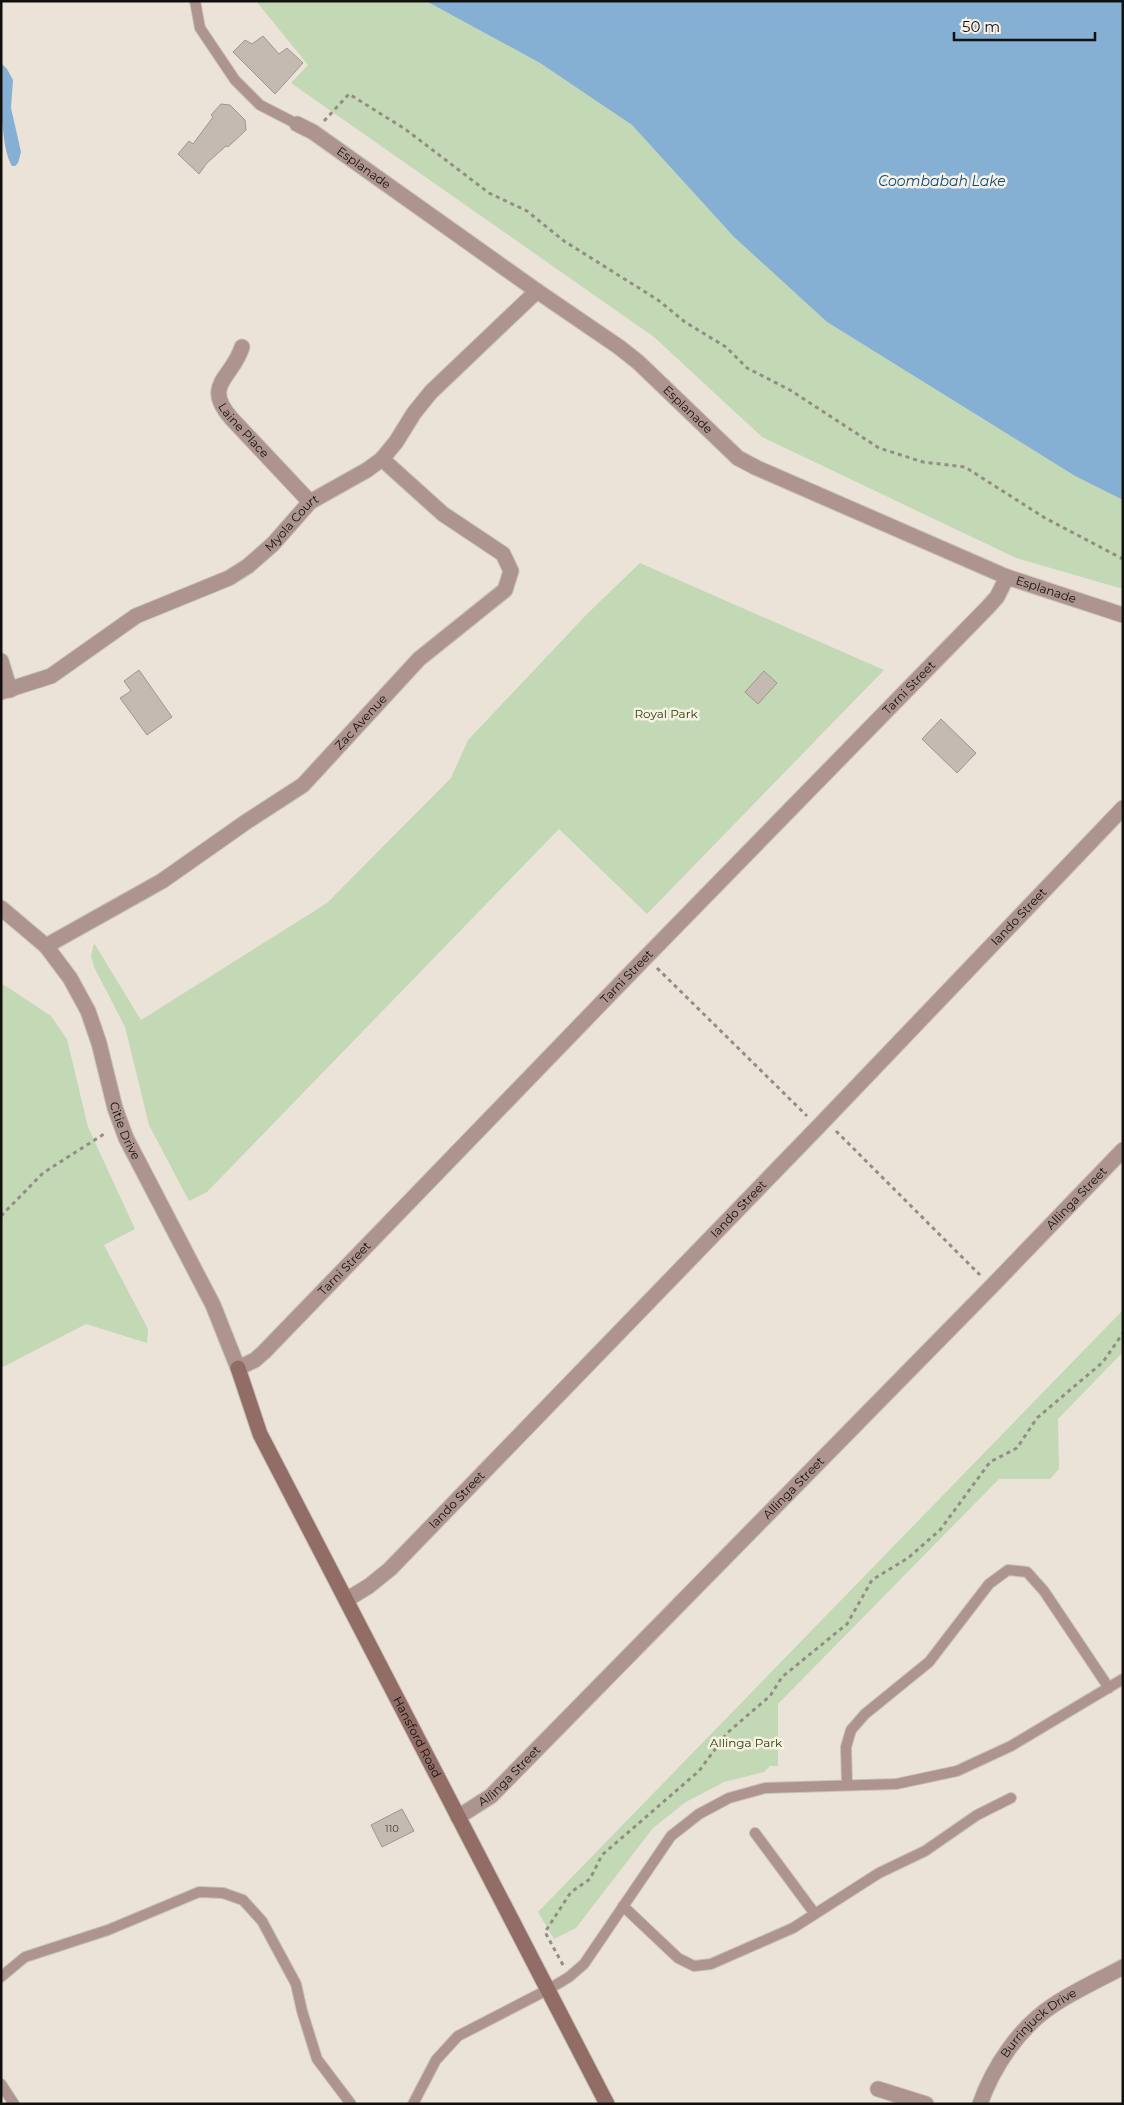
<svg xmlns="http://www.w3.org/2000/svg" width="1124" height="2105" viewBox="0 0 1124 2105" font-family="Montserrat,sans-serif">
	<style>
		.green { fill: #c3d9b5 }
		.water { fill: #85afd3 }
		.building { fill: #c4bab1; stroke: #9f968d }
		.lines { fill: none; stroke-linecap: round; stroke-linejoin: round }
		.lane-casing { stroke: #c8c1b7; stroke-width: 12 }
		.street-casing { stroke: #c8c1b7; stroke-width: 17 }
		.secondary-casing { stroke: #c8c1b7; stroke-width: 17 }
		.path { stroke: #938d85; stroke-width: 3; stroke-dasharray: 4 4; stroke-linecap: butt }
		.lane { stroke: #ad948f; stroke-width: 10 }
		.street { stroke: #ad948f; stroke-width: 15 }
		.secondary { stroke: #916d66; stroke-width: 15 }
		.labels { text-anchor: middle; stroke-width: 5; stroke-linejoin: round; paint-order: stroke }
		.number-label { font-size: 10px; fill: #3e3a35 }
		.street-label { font-size: 12px; fill: #12100c; stroke: #f8f0e5 }
		.park-label { font-size: 12px; fill: #224300; stroke: #f8f0e5 }
		.water-label { font-size: 14px; font-style: italic; fill: #034d7a; stroke: #f8f0e5 }
	</style>
	<rect width="100%" height="100%" fill="#ebe3d8"/>
	<!-- green -->
	<path class="green" d="M256,1H426L540,63L632,125L734,237L827,322L1075,476L1123,500V589L1016,558L762,437L654,337L291,83L308,65Z
		M640,563L884,670L647,914L559,829L207,1192L189,1201L149,1125L125,1027L94,967L91,956L94,943L141,1020L327,903L451,778L468,740L587,614Z
		M1,983L51,1016L67,1039L88,1127L135,1229L104,1245L148,1329L147,1343L86,1324L1,1368Z
		M1123,1310V1352L1058,1419L1059,1469L1050,1479H999L778,1704V1766H770L764,1772L724,1782L686,1802L653,1828L576,1928L554,1939L538,1912Z"/>
	<!-- water -->
	<path class="water" d="M426,1H1123V500L1075,476L827,322L734,237L632,125L540,63Z
		M1,63L7,69L13,80L11,108L21,152L18,163L15,166H12C0,146 1,90 1,63Z"/>
	<!-- building -->
	<path class="building" d="M263,36L279,54L287,48L303,63L275,94L233,52L245,40L252,44Z
		M221,104L230,105L245,120L246,130L228,147L226,146L207,163L199,174L178,154L189,141L193,144L213,117L211,115Z
		M139,670L172,717L147,735L120,698L131,691L124,681Z
		M764,671L777,683L758,704L745,692Z
		M941,719L976,753L957,773L922,739Z
		M402,1809L414,1831L382,1847L371,1825Z"/>
	<g class="lines">
		<!-- lane casing -->
		<g class="lane-casing">
			<path id="lane" d="M195,1L200,28L235,80L260,105L297,124
				M847,1785L846,1747L851,1730L865,1714L929,1662L989,1584L1008,1570L1027,1572L1044,1591L1109,1688
				M755,1833L815,1914
				M623,1906L678,1958L694,1966L711,1964L793,1928L879,1873L925,1851L977,1815L1011,1798
				M1,1977L25,1957L108,1930L199,1892L223,1893L243,1900L262,1921L296,1984L302,2011L317,2059L351,2104
				M1,2084L14,2104
				M413,2104L436,2060L458,2036L549,1989L569,1977L584,1964L671,1836L699,1814L729,1798L765,1788L896,1784L957,1771L1011,1746L1123,1679"/>
		</g>
		<!-- street casing -->
		<g class="street-casing">
			<g id="street">
				<path id="s1" d="M297,124L313,132L537,291L619,347L638,362L738,458L757,468L1007,577L1123,615"/>
				<path id="s2" d="M242,347C232,379 202,384 231,418L310,502"/>
				<path d="M1,661L10,690"/>
				<path id="s3" d="M1,692L51,676L136,616L229,578L248,566L273,544L310,502L367,470L382,459L396,442L414,413L431,392L537,291"/>
				<path id="s4" d="M1,908L46,946L70,978L88,1011L99,1043L115,1108L126,1138L213,1305L238,1368L255,1360L264,1352L646,957L988,607L997,597L1007,577"/>
				<path id="s5" d="M46,946L162,881L246,822L303,785L419,659L505,590L511,571L503,554L443,514L382,459"/>
				<path id="s6" d="M346,1600L369,1586L390,1569L818,1127L1123,808"/>
				<path id="s7" d="M458,1817L491,1796L991,1287L1123,1150"/>
				<path d="M878,2089L926,2104"/>
				<path id="s8" d="M980,2104C993,2067 1019,2028 1052,2006C1074,1991 1099,1980 1123,1967"/>
			</g>
		</g>
		<!-- secondary casing -->
		<g class="secondary-casing">
			<g id="secondary">
				<path id="s9" d="M238,1368L260,1434L607,2104"/>
			</g>
		</g>
		<!-- path -->
		<path class="path" d="M324,121L349,94L405,129L489,193L527,211L564,241L658,300L685,322L726,347L747,368L790,390L879,448L923,462L965,467L1045,518L1123,559
			M657,968L807,1116
			M836,1131L980,1275
			M1,1216L43,1173L104,1134
			M563,1965L545,1932L571,1892L590,1879L602,1855L699,1771L727,1733L770,1696L782,1677L847,1624L872,1580L908,1558L940,1530L990,1462L1017,1448L1037,1418L1103,1362L1123,1333"/>
		<!-- lane -->
		<use href="#lane" class="lane"/>
		<!-- street -->
		<use href="#street" class="street"/>
		<!-- secondary -->
		<use href="#secondary" class="secondary"/>
	</g>
	<g class="labels">
		<!-- number labels -->
		<g class="number-label">
			<text x="392" y="1832">110</text>
		</g>
		<!-- street labels -->
		<g class="street-label">
			<text dy="4" stroke="none"><textPath href="#s1" startOffset="80">Esplanade</textPath></text>
			<text dy="4" stroke="none"><textPath href="#s1" startOffset="485">Esplanade</textPath></text>
			<text dy="4" stroke="none"><textPath href="#s2" startOffset="98">Laine Place</textPath></text>
			<text dy="4" stroke="none"><textPath href="#s3" startOffset="341">Myola Court</textPath></text>
			<text dy="4" stroke="none"><textPath href="#s1" startOffset="890">Esplanade</textPath></text>
			<text dy="4" stroke="none"><textPath href="#s4" startOffset="1482">Tarni Street</textPath></text>
			<text dy="4" stroke="none"><textPath href="#s5" startOffset="389">Zac Avenue</textPath></text>
			<text dy="4" stroke="none"><textPath href="#s6" startOffset="960">Iando Street</textPath></text>
			<text dy="4" stroke="none"><textPath href="#s4" startOffset="1078">Tarni Street</textPath></text>
			<text dy="4" stroke="none"><textPath href="#s4" startOffset="262">Citie Drive</textPath></text>
			<text dy="4" stroke="none"><textPath href="#s7" startOffset="876">Allinga Street</textPath></text>
			<text dy="4" stroke="none"><textPath href="#s6" startOffset="555">Iando Street</textPath></text>
			<text dy="4" stroke="none"><textPath href="#s4" startOffset="672">Tarni Street</textPath></text>
			<text dy="4" stroke="none"><textPath href="#s7" startOffset="471">Allinga Street</textPath></text>
			<text dy="4" stroke="none"><textPath href="#s6" startOffset="150">Iando Street</textPath></text>
			<text dy="4" stroke="none"><textPath href="#s9" startOffset="411">Hansford Road</textPath></text>
			<text dy="4" stroke="none"><textPath href="#s7" startOffset="66">Allinga Street</textPath></text>
			<text dy="4" stroke="none"><textPath href="#s8" startOffset="102">Burrinjuck Drive</textPath></text>
		</g>
		<!-- park labels -->
		<g class="park-label">
			<text x="666" y="718">Royal Park</text>
			<text x="746" y="1747">Allinga Park</text>
		</g>
		<!-- water labels -->
		<g class="water-label">
			<text x="942" y="186">Coombabah Lake</text>
		</g>
	</g>
	<!-- border -->
	<rect width="1124" height="2105" fill="none" stroke="#12100c" stroke-width="5"/>
	<!-- scale -->
	<path d="M954 32v8h141v-8" fill="none" stroke="#12100c" stroke-width="2.5"/>
	<text x="962" y="32" font-size="15" fill="#12100c" stroke="#f8f0e5" stroke-width="4" paint-order="stroke">50 m</text>
</svg>
